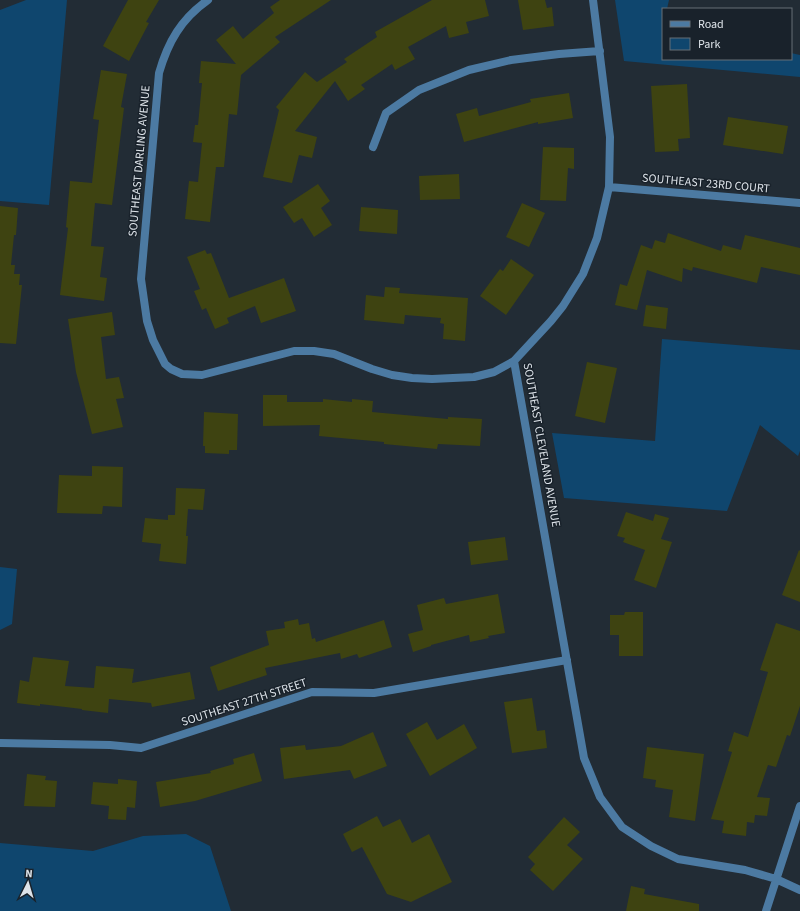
<svg xmlns="http://www.w3.org/2000/svg" width="800" height="911" viewBox="0 0 800 911" font-family="'Source Sans 3',sans-serif">
	<style>
		.green { fill: #0f466e }
		.building { fill: #3e4311 }
		.lines { fill: none; stroke-linecap: round; stroke-linejoin: round }
		.minor { stroke: #4c7aa2; stroke-width: 8 }
		.labels { text-anchor: middle; stroke-width: 3; stroke-linejoin: round; paint-order: stroke }
		.street-label { font-size: 12px; fill: #dde3e9; stroke: #19222b }
	</style>
	<rect width="100%" height="100%" fill="#222c35"/>
	<!-- green -->
	<path class="green" d="M26,0H67L49,205L0,201V10Z
		M615,0H669L667,9H663V59H791V53L800,55V77L624,61Z
		M662,339L800,350V451L798,456L760,425L727,511L564,498L552,433L655,441Z
		M0,567L17,569L12,624L0,630Z
		M186,834L210,846L231,911H0V843L93,851L143,836Z"/>
	<!-- building -->
	<path class="building" d="M128,0H159L146,22L149,23L129,61L103,46Z
		M280,0H331L275,37L280,42L241,75L237,115L229,114L224,167H216L210,222L185,219L189,181L198,182L202,143L193,142L195,125H198L202,83H199L201,61L236,64L216,40L233,26L243,39L274,13L270,7Z
		M432,0H485L489,16L466,22L469,33L449,38L446,26L408,47L415,59L395,70L392,64L361,85L365,89L348,101L335,81L295,131L317,137L312,158L299,155L292,183L263,177L279,110L276,107L305,72L317,82L347,62L344,59L377,37L375,32Z
		M518,0H545L547,8L552,7L554,26L523,30Z
		M101,70L127,74L121,107L124,108L112,205L95,203L91,246L104,247L100,277L107,278L104,301L60,295L68,228L66,227L70,181L92,183L99,120L93,119Z
		M687,84L690,138L678,139L679,151L655,152L651,86Z
		M569,93L573,118L538,124V122L464,142L456,114L477,108L479,116L531,102L530,99Z
		M728,117L788,126L783,154L723,145Z
		M543,147L574,148V169L568,168L566,201L540,200Z
		M459,174L460,199L420,200L419,176Z
		M318,184L330,201L321,208L332,225L314,237L302,218L294,223L283,207Z
		M522,203L545,213L529,247L506,237Z
		M0,206L18,208L16,235H14L11,265H15L14,274H20L19,285H22L16,344L0,343Z
		M361,207L398,210L397,234L359,231Z
		M668,233L721,251L723,245L741,250L745,235L800,248V275L761,267L757,283L693,267L692,271L683,268L682,282L647,270L637,310L615,305L620,284L627,286L641,245L652,249L655,240L665,243Z
		M205,250L207,254L211,253L229,298L284,278L296,311L261,323L255,306L227,318L229,323L215,329L206,308L202,310L194,291L200,289L187,257Z
		M511,259L534,275L506,315L480,296L500,269L503,271Z
		M385,287L400,288L399,293L468,298L465,341L443,339L444,324L440,323L441,318L405,315L404,324L364,320L366,295L384,297Z
		M646,305L668,308L666,329L643,326Z
		M112,312L115,335L101,337L106,379L119,377L124,398L116,399L123,427L92,434L76,372L68,319Z
		M587,362L617,368L605,423L575,416Z
		M263,395H287V402H323V399L352,402V399L373,401L372,412L448,419V417L482,419L480,446L438,444L437,449L384,444V442L319,436L320,425L263,426Z
		M204,412L238,414L237,450H229V454L205,453V446H203Z
		M92,466L123,467L122,507L103,506L102,514L57,513L59,475L92,476Z
		M176,488L205,489L203,510L188,509L186,536H188L186,564L159,561L161,544L142,542L145,518L168,520V515H175Z
		M626,512L653,521L655,514L669,518L661,539L672,542L656,588L634,580L645,550L623,542L625,538L617,536Z
		M505,537L508,560L471,565L468,542Z
		M799,550L800,551V602L782,595Z
		M498,594L505,633L488,636L489,638L470,642L469,635L431,645V646L413,652L408,634L423,630L417,605L444,598L446,604Z
		M625,612H643V656H619V635H610V615H624Z
		M298,619L299,625L309,623L312,639L315,638L316,642L384,620L392,647L359,658L357,654L341,659L340,653L265,668L267,675L218,691L210,667L269,645L266,631L285,628L284,622Z
		M776,623L800,631V706L790,736L787,735L776,767L768,765L757,797L770,798L767,816L755,815L754,823L747,822L746,836L722,833L724,821L711,819L732,752L728,751L734,732L748,737L768,672L760,670Z
		M33,657L69,661L65,686L94,688L96,666L134,669L132,683L190,672L195,699L152,707L151,703L109,699L108,713L82,710V709L40,704V706L17,703L20,680L29,682Z
		M532,698L537,731L545,730L547,748L512,753L504,702Z
		M427,722L437,740L464,724L477,748L430,776L406,734Z
		M373,732L387,766L354,779L350,770L284,779L280,748L305,745L306,750L341,746Z
		M647,747L704,754L695,821L669,817L673,790L655,787L656,780L643,778Z
		M254,753L262,781L195,801L160,807L156,782L211,773L210,771L234,764L233,759Z
		M27,774L46,776L45,780L57,781L55,807L24,806Z
		M118,779L137,781L135,808L127,807L126,820L108,819L109,806L91,804L93,782L118,784Z
		M377,816L383,827L400,819L412,843L429,834L452,882L411,902L387,894L362,847L352,852L343,834Z
		M564,817L580,832L567,845L583,859L553,891L530,870L535,864L528,857Z
		M631,886L645,889L644,894L699,904V911H626Z"/>
	<g class="lines">
		<!-- minor -->
		<path class="minor" d="M208,0C181,19 168,42 159,73L141,279L147,321L153,340L165,364L171,369L182,374L202,375L294,351H314L334,354L372,369L392,375L412,378L432,379L474,377L494,372L514,361L551,321L563,306L583,274L597,238L609,187L610,137L593,0
			M373,147L386,113L419,90L469,70L511,60L559,54L600,51
			M609,187L800,203
			M514,361L584,758L600,797L622,827L651,846L678,859L745,870L776,879L800,890
			M0,743L110,745L141,748L312,692L374,693L567,660
			M766,911L800,806"/>
	</g>
	<g class="labels">
		<!-- street labels -->
		<g class="street-label">
			<text transform="translate(139 161) rotate(-85)" y="4">SOUTHEAST DARLING AVENUE</text>
			<text transform="translate(706 183) rotate(5)" y="4">SOUTHEAST 23RD COURT</text>
			<text transform="translate(542 445) rotate(80)" y="4">SOUTHEAST CLEVELAND AVENUE</text>
			<text transform="translate(244 702) rotate(-18)" y="4">SOUTHEAST 27TH STREET</text>
		</g>
	</g>
	<!-- legend -->
	<rect x="662" y="8" width="130" height="52" fill="#19222b" stroke="#676f77"/>
	<rect x="670" y="21" width="20" height="6" fill="#4c7aa2" stroke="#676f77"/>
	<text x="698" y="28" font-size="12" fill="#dde3e9">Road</text>
	<rect x="670" y="38" width="20" height="12" fill="#0f466e" stroke="#676f77"/>
	<text x="698" y="48" font-size="12" fill="#dde3e9">Park</text>
	<!-- north arrow -->
	<g transform="translate(28 883) rotate(5)" stroke="#19222b" stroke-width="3" paint-order="stroke">
	<path d="M0-3L7 15L0 10L-7 15Z" fill="#dde3e9"/>
	<text y="-6" font-size="11" font-weight="bold" text-anchor="middle" fill="#dde3e9">N</text>
	</g>
</svg>
